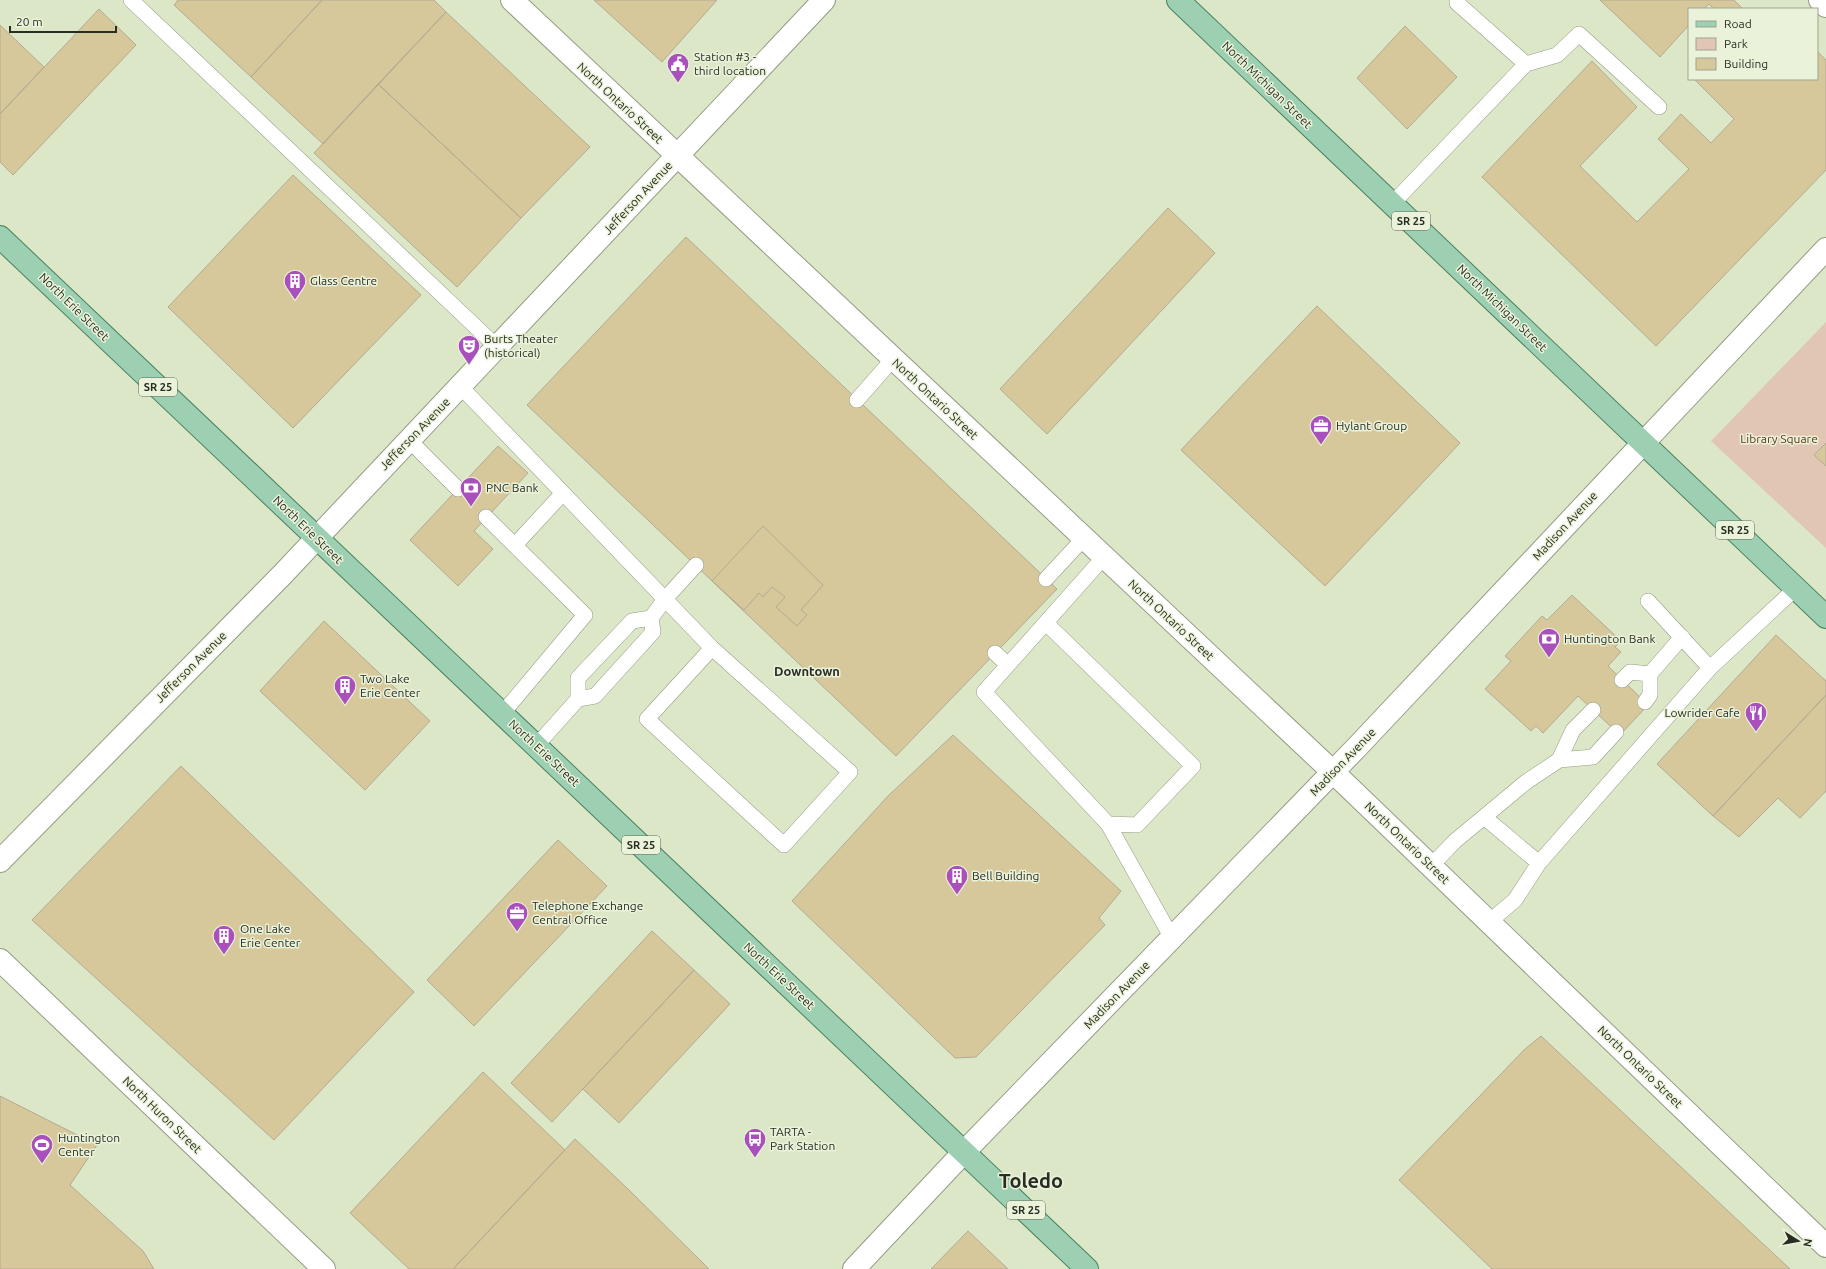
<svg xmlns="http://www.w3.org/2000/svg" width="1826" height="1269" viewBox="0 0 1826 1269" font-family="Ubuntu,sans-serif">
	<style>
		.built { fill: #dce7c8; fill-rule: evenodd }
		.green { fill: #e1c6b3 }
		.building { fill: #d7c89b; stroke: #b2aa92 }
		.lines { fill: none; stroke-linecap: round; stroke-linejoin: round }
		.service-casing { stroke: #949c85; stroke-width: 16 }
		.minor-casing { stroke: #949c85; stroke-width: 24 }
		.tertiary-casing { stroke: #949c85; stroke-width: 24 }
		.primary-casing { stroke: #4a815e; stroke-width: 24 }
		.service { stroke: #fff; stroke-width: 15 }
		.minor { stroke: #fff; stroke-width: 22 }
		.tertiary { stroke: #fff; stroke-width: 22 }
		.primary { stroke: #9dcfb2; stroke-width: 22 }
		.labels { text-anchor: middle; stroke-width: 3; stroke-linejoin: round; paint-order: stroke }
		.shield { fill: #eaf3da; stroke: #63685a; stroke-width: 1 }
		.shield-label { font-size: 11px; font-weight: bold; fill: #292c23 }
		.poi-label { font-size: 12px; fill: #292c23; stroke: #eaf3da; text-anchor: start }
		.street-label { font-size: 12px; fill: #292c23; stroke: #eaf3da }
		.park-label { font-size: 12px; fill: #5b3412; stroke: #eaf3da }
		.neighbourhood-label { font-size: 13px; font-weight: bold; fill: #292c23; stroke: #eaf3da }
		.town-label { font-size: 20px; font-weight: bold; fill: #292c23; stroke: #eaf3da }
	</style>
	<rect width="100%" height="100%" fill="#eaf3da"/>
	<!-- built -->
	<path class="built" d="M0,0H1826V1269H0ZM1689,9H1817V79H1689Z"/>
	<!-- green -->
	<path class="green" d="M1826,322V548L1711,441Z"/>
	<!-- building -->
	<path class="building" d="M178,0H322L251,77L174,5Z
		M322,0H434L446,12L323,144L251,77Z
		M594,0H717L662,62Z
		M1600,0H1734L1743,9H1714L1709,4L1704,9H1689V25L1660,57Z
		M99,9L136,45L13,175L0,162V114Z
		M446,12L590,147L521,218L378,84Z
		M0,25L44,67L0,114Z
		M1405,26L1457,77L1407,129L1357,78Z
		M1817,51L1826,60V170L1656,346L1482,177L1592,61L1637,107L1580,166L1637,222L1689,169L1658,139L1681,114L1711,143L1734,119L1694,79H1817Z
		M378,84L521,218L457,287L314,153Z
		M293,175L421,295L293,428L168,307Z
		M1168,208L1215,253L1047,434L1000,389Z
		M686,237L1057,589L896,756L527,405Z
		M1317,306L1460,443L1325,586L1181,450Z
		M1826,443V466L1814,455Z
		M498,446L528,473L474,531L493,549L458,586L410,540Z
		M763,526L823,585L801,610L807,615L797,626L776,607L785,597L772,587L763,597L759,593L744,610L712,581Z
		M1572,595L1621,641L1615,647L1621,652L1608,666L1648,705L1620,735L1578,696L1543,733L1536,726L1531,731L1485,689L1511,661L1505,656L1542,616L1547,620Z
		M324,621L430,721L365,790L260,691Z
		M1776,635L1826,681V695L1713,816L1657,764Z
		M1826,695V791L1800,818L1778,798L1739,837L1713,816Z
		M953,735L1121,891L1099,918L1105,925L976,1057L955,1058L792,901L888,796Z
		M181,766L414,992L274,1140L32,920Z
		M558,840L607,886L474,1026L427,980Z
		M652,931L694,970L552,1122L511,1083Z
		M694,970L730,1004L619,1123L583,1089Z
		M1541,1036L1790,1269H1492L1399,1180L1524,1050Z
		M483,1072L565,1150L453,1269H409L350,1213Z
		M0,1096L97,1145L70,1185L143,1251L154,1269H0Z
		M575,1139L628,1189L709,1269H453Z
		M968,1231L1008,1269H931Z"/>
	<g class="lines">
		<!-- service casing -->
		<g class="service-casing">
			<path id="service" d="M131,0L497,347
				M1526,64L1557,55L1579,34L1659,107
				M1392,204L1526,64L1457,3
				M460,386L712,648L850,772L784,845L647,719L712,648
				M857,400L893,359
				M409,440L458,489
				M486,517L585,615L502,714
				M515,545L563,493
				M1046,579L1084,538
				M1648,601L1710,668L1796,588
				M1046,623L1193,766L1137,825L1108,824L984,692L1104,557
				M995,653L1008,665
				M1622,680L1630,672L1650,674
				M578,699V678L632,621L651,618L665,599L696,565
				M1645,702L1650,695V674L1682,637
				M536,746L578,699L595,696L653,632L651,618
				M1559,760L1573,730L1593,710
				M1484,817L1539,863
				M1108,824L1172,938
				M1431,866L1455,841L1526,782L1559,760L1593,757L1616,732
				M1489,922L1515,900L1539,863L1710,668"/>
		</g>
		<!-- minor casing -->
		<g class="minor-casing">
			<path id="minor" d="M512,0L1333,772L1826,1246
				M1820,0L1826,6"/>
		</g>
		<!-- tertiary casing -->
		<g class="tertiary-casing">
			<path id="tertiary" d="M0,861L282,575L824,0
				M0,960L324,1269
				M854,1269L964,1152L1358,746L1826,249"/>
		</g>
		<!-- primary casing -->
		<g class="primary-casing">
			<path id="primary" d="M1178,0L1826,617
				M0,237L1087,1269"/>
		</g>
		<!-- service -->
		<use href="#service" class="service"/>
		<!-- minor -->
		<use href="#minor" class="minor"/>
		<!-- tertiary -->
		<use href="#tertiary" class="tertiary"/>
		<!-- primary -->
		<use href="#primary" class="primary"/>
	</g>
	<!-- icons -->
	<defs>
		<g id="civic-pin" transform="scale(1.15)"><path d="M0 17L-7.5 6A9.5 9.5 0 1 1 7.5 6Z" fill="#aa50bc" stroke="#eaf3da"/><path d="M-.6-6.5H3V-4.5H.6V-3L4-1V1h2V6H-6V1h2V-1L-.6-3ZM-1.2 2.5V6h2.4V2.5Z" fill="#fff"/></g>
		<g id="building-pin" transform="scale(1.15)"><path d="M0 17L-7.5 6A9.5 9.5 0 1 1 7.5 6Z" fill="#aa50bc" stroke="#eaf3da"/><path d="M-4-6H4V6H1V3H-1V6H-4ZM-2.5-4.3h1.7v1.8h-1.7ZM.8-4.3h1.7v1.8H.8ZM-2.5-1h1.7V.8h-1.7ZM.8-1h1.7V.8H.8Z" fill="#fff"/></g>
		<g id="theatre-pin" transform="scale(1.15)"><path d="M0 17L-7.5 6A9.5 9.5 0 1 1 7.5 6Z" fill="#aa50bc" stroke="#eaf3da"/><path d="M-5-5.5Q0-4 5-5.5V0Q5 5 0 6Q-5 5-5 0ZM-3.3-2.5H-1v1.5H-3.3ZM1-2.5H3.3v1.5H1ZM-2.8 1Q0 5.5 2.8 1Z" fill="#fff"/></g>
		<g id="office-pin" transform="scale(1.15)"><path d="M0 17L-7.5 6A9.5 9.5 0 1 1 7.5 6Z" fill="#aa50bc" stroke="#eaf3da"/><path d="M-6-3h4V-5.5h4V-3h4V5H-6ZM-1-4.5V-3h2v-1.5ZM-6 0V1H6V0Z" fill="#fff"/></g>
		<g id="bank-pin" transform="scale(1.15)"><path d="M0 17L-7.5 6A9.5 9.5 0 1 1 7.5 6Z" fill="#aa50bc" stroke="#eaf3da"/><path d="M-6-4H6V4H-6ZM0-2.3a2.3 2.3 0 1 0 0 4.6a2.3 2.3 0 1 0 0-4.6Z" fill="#fff"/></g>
		<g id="restaurant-pin" transform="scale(1.15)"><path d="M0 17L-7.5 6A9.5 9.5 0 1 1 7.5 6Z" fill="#aa50bc" stroke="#eaf3da"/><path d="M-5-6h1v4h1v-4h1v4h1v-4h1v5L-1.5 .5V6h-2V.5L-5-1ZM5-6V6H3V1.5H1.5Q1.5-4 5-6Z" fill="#fff"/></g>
		<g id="bus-pin" transform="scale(1.15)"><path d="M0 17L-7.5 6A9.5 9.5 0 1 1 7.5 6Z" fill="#aa50bc" stroke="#eaf3da"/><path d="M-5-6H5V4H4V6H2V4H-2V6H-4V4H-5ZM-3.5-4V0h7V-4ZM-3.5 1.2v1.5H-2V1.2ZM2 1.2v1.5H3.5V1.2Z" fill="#fff"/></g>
		<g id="stadium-pin" transform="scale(1.15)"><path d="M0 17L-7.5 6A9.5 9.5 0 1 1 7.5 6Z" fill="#aa50bc" stroke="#eaf3da"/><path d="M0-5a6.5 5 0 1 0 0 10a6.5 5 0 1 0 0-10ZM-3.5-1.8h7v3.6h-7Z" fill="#fff"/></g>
	</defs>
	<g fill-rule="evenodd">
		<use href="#civic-pin" x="678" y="64"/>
		<use href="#building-pin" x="295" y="281"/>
		<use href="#theatre-pin" x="469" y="346"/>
		<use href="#office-pin" x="1321" y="426"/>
		<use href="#bank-pin" x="471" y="488"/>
		<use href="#bank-pin" x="1549" y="639"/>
		<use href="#building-pin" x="345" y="686"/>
		<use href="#restaurant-pin" x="1756" y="713"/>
		<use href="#building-pin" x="957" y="876"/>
		<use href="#office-pin" x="517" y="913"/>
		<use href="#building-pin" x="224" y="936"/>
		<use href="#bus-pin" x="755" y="1139"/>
		<use href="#stadium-pin" x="42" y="1145"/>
	</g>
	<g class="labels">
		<!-- shield labels -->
		<g class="shield">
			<rect x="1392" y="212" width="38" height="18" rx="3"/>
			<rect x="139" y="378" width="38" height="18" rx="3"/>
			<rect x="1716" y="521" width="38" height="18" rx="3"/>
			<rect x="622" y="836" width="38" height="18" rx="3"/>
			<rect x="1007" y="1201" width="38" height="18" rx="3"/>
		</g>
		<g class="shield-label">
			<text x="1411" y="225">SR 25</text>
			<text x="158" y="391">SR 25</text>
			<text x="1735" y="534">SR 25</text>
			<text x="641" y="849">SR 25</text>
			<text x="1026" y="1214">SR 25</text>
		</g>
		<!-- poi labels -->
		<g class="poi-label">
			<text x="694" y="61">Station #3 -<tspan x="694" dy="14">third location</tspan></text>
			<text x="310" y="285">Glass Centre</text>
			<text x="484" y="343">Burts Theater<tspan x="484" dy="14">(historical)</tspan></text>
			<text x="1336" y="430">Hylant Group</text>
			<text x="486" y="492">PNC Bank</text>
			<text x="1564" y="643">Huntington Bank</text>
			<text x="360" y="683">Two Lake<tspan x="360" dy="14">Erie Center</tspan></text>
			<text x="1740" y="717" text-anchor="end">Lowrider Cafe</text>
			<text x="972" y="880">Bell Building</text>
			<text x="532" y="910">Telephone Exchange<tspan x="532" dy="14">Central Office</tspan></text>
			<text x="240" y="933">One Lake<tspan x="240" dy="14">Erie Center</tspan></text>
			<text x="770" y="1136">TARTA -<tspan x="770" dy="14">Park Station</tspan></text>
			<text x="58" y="1142">Huntington<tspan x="58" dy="14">Center</tspan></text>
		</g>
		<!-- street labels -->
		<g class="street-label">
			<text transform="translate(1267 85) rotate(44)" y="4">North Michigan Street</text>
			<text transform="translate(620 103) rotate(43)" y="4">North Ontario Street</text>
			<text transform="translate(638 198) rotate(-47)" y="4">Jefferson Avenue</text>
			<text transform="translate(74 307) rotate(44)" y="4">North Erie Street</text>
			<text transform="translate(1502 308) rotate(44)" y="4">North Michigan Street</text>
			<text transform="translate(935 399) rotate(43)" y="4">North Ontario Street</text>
			<text transform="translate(415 434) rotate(-46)" y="4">Jefferson Avenue</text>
			<text transform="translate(1565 526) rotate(-47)" y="4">Madison Avenue</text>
			<text transform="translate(308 530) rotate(44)" y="4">North Erie Street</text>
			<text transform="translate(1171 620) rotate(43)" y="4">North Ontario Street</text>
			<text transform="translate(191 667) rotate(-45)" y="4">Jefferson Avenue</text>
			<text transform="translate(544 753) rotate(43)" y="4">North Erie Street</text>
			<text transform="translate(1343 762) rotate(-46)" y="4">Madison Avenue</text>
			<text transform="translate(1407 843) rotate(44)" y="4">North Ontario Street</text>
			<text transform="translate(779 976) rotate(43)" y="4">North Erie Street</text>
			<text transform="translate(1117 995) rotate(-46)" y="4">Madison Avenue</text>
			<text transform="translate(1640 1067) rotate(44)" y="4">North Ontario Street</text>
			<text transform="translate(162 1115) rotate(44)" y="4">North Huron Street</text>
		</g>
		<!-- park labels -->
		<g class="park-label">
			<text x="1779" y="443">Library Square</text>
		</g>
		<!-- neighbourhood labels -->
		<g class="neighbourhood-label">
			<text x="807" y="676">Downtown</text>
		</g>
		<!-- town labels -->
		<g class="town-label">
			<text x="1031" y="1188">Toledo</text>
		</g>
	</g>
	<!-- legend -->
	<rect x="1688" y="8" width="130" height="72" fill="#eaf3da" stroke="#9da391"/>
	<rect x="1696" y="21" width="20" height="6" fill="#9dcfb2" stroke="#9da391"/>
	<text x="1724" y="28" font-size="12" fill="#292c23">Road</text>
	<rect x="1696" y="38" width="20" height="12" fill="#e1c6b3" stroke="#9da391"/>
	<text x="1724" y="48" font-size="12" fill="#292c23">Park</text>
	<rect x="1696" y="58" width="20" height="12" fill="#d7c89b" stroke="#9da391"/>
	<text x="1724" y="68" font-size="12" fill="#292c23">Building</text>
	<!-- north arrow -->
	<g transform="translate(1798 1241) rotate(101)" stroke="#eaf3da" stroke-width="3" paint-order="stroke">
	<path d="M0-3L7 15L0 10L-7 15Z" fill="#292c23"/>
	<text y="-6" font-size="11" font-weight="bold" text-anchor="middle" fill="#292c23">N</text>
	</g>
	<!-- scale -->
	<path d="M10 26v6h106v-6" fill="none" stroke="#292c23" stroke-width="2"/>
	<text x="16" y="26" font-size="12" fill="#292c23" stroke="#eaf3da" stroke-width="3" paint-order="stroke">20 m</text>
</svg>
